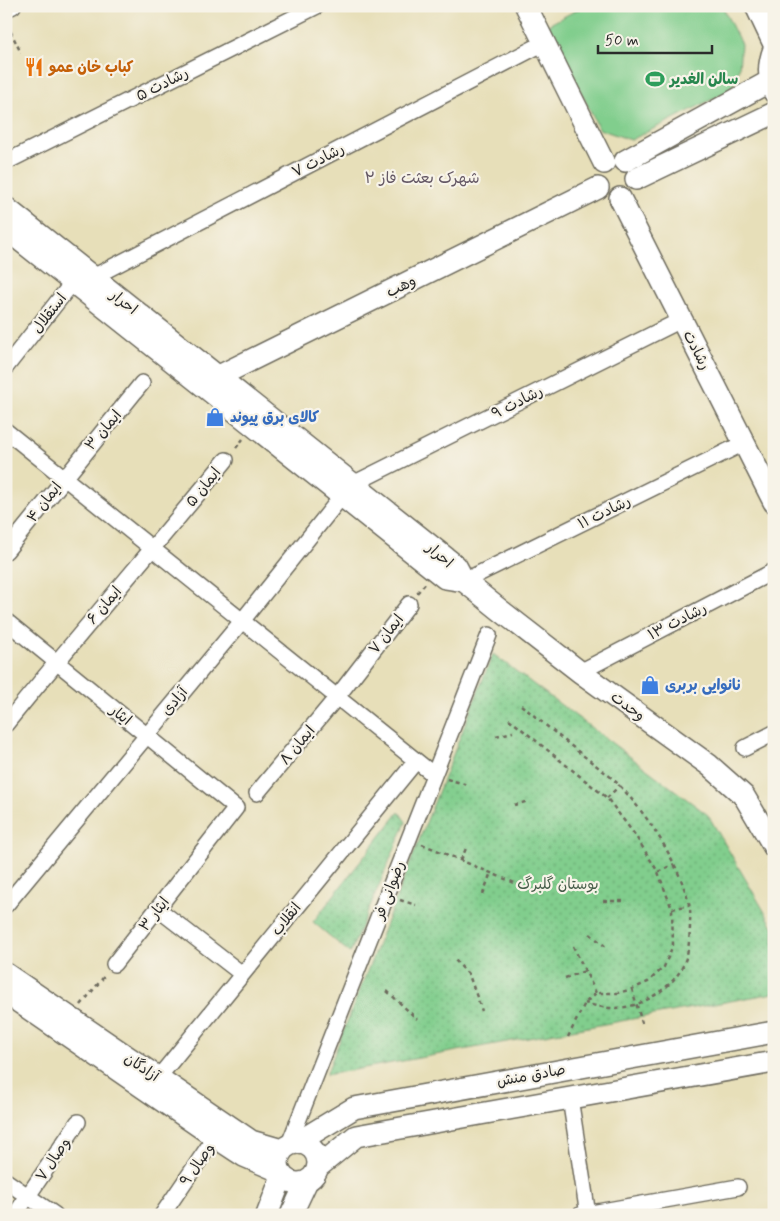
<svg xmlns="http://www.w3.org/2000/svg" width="780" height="1221" viewBox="0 0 780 1221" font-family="Mynerve,'Playpen Sans Arabic',sans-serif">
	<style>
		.grass { fill: #81ce8d; stroke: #567c5c }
		.park { fill: url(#park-dots); stroke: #567c5c }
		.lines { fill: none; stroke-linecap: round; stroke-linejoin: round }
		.street-casing { stroke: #6d6a5d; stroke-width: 18 }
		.secondary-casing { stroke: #6d6a5d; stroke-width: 24 }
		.path { stroke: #6d6a5d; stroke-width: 2.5; stroke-dasharray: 4 4; stroke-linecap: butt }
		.street { stroke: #fff; stroke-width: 15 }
		.secondary { stroke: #fff; stroke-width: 21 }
		.labels { text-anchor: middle; stroke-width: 4.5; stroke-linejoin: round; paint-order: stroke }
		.food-label { font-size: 15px; font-weight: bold; fill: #c56008; stroke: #f7f3e8; text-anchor: start }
		.leisure-label { font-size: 15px; font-weight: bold; fill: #27864d; stroke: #f7f3e8; text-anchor: start }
		.street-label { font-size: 15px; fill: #2b2b2b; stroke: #f7f3e8 }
		.shop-label { font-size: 15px; font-weight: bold; fill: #366cbe; stroke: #f7f3e8; text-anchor: start }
		.park-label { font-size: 15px; fill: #455c48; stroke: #f7f3e8 }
		.neighbourhood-label { font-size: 16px; fill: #655865; stroke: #f7f3e8 }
	</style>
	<defs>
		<pattern id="park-dots" width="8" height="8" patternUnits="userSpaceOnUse" patternTransform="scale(1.25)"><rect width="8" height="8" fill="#81ce8d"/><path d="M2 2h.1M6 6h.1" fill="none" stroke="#6aa773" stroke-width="1.8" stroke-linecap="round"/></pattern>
	</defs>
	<rect width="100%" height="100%" fill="#f7f3e8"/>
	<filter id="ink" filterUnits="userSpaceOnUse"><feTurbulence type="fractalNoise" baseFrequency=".02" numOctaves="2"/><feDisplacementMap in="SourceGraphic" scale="10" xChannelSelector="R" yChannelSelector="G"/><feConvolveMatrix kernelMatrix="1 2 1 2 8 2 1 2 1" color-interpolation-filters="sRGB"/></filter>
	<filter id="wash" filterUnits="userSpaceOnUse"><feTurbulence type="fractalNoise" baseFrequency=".0096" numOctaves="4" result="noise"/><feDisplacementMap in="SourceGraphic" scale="20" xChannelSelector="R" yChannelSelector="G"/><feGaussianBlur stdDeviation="1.12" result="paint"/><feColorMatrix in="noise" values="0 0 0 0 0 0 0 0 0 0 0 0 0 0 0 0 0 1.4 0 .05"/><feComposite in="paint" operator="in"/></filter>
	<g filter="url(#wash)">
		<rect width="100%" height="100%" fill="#e7dfb9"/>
		<!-- grass -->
		<path class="grass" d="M584,6H722L741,44L739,69L731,90L631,140L599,129L548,25Z"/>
		<!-- park -->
		<path class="park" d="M493,654L708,815L774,928V993L326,1075Z
			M399,812L406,822L350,953L313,922Z"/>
	</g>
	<g filter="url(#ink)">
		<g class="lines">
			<!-- street casing -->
			<g class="street-casing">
				<path id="street" d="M6,9L13,6
					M6,162L317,6
					M93,277L544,43
					M6,367L73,282
					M6,431L434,775
					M353,484L681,320
					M6,551L142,383
					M464,581L744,443
					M6,621L236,808L114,964
					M580,672L774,571
					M6,724C78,635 153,549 226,460
					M745,748L774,733
					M257,793L337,697L409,604
					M6,905L242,621L342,496
					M158,909L242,974
					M158,1078L416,761
					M570,1098L588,1215
					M289,1144L489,635
					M6,1181L55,1215
					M15,1215L78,1122
					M162,1215L215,1137
					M580,1215L738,1187"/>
			</g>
			<!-- secondary casing -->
			<g class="secondary-casing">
				<path id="secondary" d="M526,6L604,163
					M756,6L774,44
					M774,49C768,65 768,76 774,92
					M625,161L770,81
					M636,179L774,113
					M620,198L774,502
					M6,208L456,566L464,581L500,610L580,672L709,765L744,796L774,847
					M6,229L445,578L464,581
					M212,385L219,376L598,188
					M6,974L251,1141L282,1150
					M6,993L215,1137L244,1156L279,1171
					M298,1142L354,1108L774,1032
					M278 1163a20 20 0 1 1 40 0a20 20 0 1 1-40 0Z
					M318,1167L356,1136L774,1062
					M267,1215L282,1176
					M291,1215L307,1181"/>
			</g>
			<!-- path -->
			<path class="path" d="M7,24L21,53
				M236,448L243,439
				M417,593L425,584
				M521,705C543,723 566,742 589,760C599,768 612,777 621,787C650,819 678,861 689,904C691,910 690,919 690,926C689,952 687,969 666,987C640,1008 617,1013 585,1003
				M509,719L607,798L635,835L658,872L672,909L673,945L664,967L648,982L632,989L618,993H596L585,1003L568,1037
				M496,736L513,732
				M447,779L468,785
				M607,798L620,785
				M514,805L529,801
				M422,844L510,881L539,895
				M461,860L467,846
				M658,872L674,864
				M483,894L491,872
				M400,900L416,905
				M603,901H623
				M672,909L690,905
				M590,934L606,947
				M573,946L596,993
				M455,960L469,975L482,1011
				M565,978L585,971
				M632,989L642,1023
				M387,991L417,1019
				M81,1005L106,974"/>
			<!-- street -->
			<use href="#street" class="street"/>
			<!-- secondary -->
			<use href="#secondary" class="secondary"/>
		</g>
	</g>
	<!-- icons -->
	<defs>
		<g id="restaurant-bare" transform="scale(1.5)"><path d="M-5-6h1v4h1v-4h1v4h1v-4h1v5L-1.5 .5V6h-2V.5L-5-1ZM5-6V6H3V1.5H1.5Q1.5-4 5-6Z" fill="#e8710a" stroke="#f7f3e8" stroke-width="2.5" paint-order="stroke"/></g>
		<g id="stadium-bare" transform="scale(1.5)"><path d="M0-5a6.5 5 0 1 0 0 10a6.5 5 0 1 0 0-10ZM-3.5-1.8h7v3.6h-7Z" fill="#2e9e5b" stroke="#f7f3e8" stroke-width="2.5" paint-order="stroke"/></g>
		<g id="shop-bare" transform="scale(1.5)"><path d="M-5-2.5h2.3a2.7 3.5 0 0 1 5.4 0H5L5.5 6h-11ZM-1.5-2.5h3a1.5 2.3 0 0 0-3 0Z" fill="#3f7fe0" stroke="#f7f3e8" stroke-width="2.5" paint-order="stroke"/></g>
	</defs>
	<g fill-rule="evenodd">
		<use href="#restaurant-bare" x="34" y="67"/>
		<use href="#stadium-bare" x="655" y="79"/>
		<use href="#shop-bare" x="215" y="417"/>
		<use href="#shop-bare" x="650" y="685"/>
	</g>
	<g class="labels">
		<!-- food labels -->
		<g class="food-label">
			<text x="49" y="72">کباب خان عمو</text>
		</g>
		<!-- leisure labels -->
		<g class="leisure-label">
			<text x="670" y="84">سالن الغدیر</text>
		</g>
		<!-- street labels -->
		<g class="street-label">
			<text transform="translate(162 84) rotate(-27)" y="5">رشادت ۵</text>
			<text transform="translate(318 160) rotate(-27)" y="5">رشادت ۷</text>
			<text transform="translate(401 286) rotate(-26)" y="5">وهب</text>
			<text transform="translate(124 302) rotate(38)" y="5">احرار</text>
			<text transform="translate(49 313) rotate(-52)" y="5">استقلال</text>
			<text transform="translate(697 350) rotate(63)" y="5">رشادت</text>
			<text transform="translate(517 402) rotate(-27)" y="5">رشادت ۹</text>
			<text transform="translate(103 430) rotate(-50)" y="5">ایمان ۳</text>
			<text transform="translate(203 487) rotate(-51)" y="5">ایمان ۵</text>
			<text transform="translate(44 502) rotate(-52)" y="5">ایمان ۴</text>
			<text transform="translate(604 512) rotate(-26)" y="5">رشادت ۱۱</text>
			<text transform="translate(440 555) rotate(41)" y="5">احرار</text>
			<text transform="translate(104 605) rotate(-49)" y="5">ایمان ۶</text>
			<text transform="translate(677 621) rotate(-27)" y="5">رشادت ۱۳</text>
			<text transform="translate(386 634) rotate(-52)" y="5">ایمان ۷</text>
			<text transform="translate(174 701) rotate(-50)" y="5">آزادی</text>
			<text transform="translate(628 706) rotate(36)" y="5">وحدت</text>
			<text transform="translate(121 715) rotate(39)" y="5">ایثار</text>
			<text transform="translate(297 745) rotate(-50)" y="5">ایمان ۸</text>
			<text transform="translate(389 890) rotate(-69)" y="5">رضوانی فر</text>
			<text transform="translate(154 914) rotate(-52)" y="5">ایثار ۳</text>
			<text transform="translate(286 919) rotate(-51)" y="5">انقلاب</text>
			<text transform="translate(142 1067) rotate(34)" y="5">آزادگان</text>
			<text transform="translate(531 1075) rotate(-10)" y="5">صادق منش</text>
			<text transform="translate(53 1159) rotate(-56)" y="5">وصال ۷</text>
			<text transform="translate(197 1164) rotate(-55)" y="5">وصال ۹</text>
		</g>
		<!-- shop labels -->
		<g class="shop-label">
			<text x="230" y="422">کالای برق پیوند</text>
			<text x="665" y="690">نانوایی بربری</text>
		</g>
		<!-- park labels -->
		<g class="park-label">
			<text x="558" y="889">بوستان گلبرگ</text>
		</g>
		<!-- neighbourhood labels -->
		<g class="neighbourhood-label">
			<text x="422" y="183">شهرک بعثت فاز ۲</text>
		</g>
	</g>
	<!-- margin -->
	<rect width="780" height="1221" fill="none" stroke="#f7f3e8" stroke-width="25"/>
	<!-- scale -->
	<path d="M598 45v8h114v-8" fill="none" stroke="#2b2b2b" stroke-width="2.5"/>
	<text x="605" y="45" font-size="15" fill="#2b2b2b" stroke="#f7f3e8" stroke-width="4" paint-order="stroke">50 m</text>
</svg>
